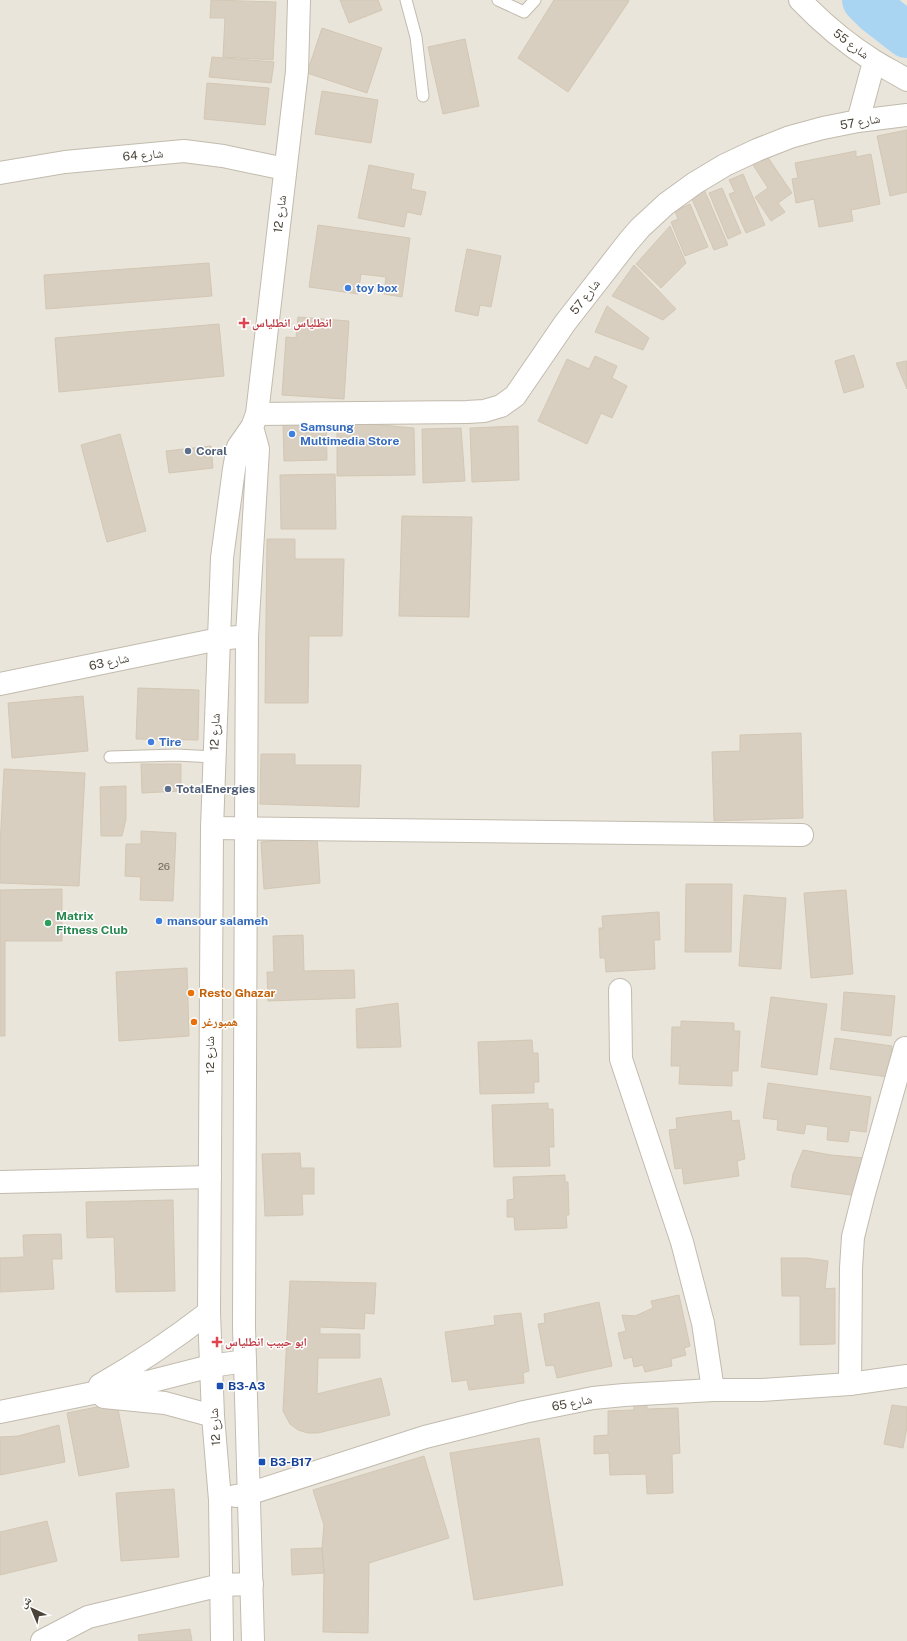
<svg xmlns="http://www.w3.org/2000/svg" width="907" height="1641" viewBox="0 0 907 1641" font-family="'Public Sans','Noto Naskh Arabic',sans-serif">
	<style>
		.residential { fill: #eae5da }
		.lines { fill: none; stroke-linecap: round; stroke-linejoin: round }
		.river { stroke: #a9d4f2; stroke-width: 46 }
		.building { fill: #d8cfc1; stroke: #d3c7b4 }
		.service-casing { stroke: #c2bbae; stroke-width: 13 }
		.minor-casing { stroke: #c2bbae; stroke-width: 24 }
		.tertiary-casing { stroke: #c2bbae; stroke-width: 24 }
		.service { stroke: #fff; stroke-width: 11 }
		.minor { stroke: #fff; stroke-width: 22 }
		.tertiary { stroke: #fff; stroke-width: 22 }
		.shop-dot { fill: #3f7fe0; stroke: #fff; stroke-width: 1.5 }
		.health-dot { fill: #e0444e; stroke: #fff; stroke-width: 1.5 }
		.service-dot { fill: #5c6f8a; stroke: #fff; stroke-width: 1.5 }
		.leisure-dot { fill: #2e9e5b; stroke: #fff; stroke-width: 1.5 }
		.food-dot { fill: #e8710a; stroke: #fff; stroke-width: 1.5 }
		.transit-dot { fill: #1a4fb4; stroke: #fff; stroke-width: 1.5 }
		.labels { text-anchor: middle; stroke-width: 3; stroke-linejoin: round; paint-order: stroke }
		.number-label { font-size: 10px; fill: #6e675b }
		.street-label { font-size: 12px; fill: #4b4439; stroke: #fff }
		.shop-label { font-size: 12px; font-weight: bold; fill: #366cbe; stroke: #fff; text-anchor: start }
		.health-label { font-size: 12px; font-weight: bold; fill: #be3a42; stroke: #fff; text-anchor: start }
		.service-label { font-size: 12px; font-weight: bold; fill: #4e5e75; stroke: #fff; text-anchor: start }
		.leisure-label { font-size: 12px; font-weight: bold; fill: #27864d; stroke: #fff; text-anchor: start }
		.food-label { font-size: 12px; font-weight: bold; fill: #c56008; stroke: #fff; text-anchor: start }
		.transit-label { font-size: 12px; font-weight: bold; fill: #164399; stroke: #fff; text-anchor: start }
	</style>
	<rect width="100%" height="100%" fill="#f6f3ec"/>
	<!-- residential -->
	<path class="residential" d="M0,0H907V1641H0Z"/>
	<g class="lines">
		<!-- river -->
		<path class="river" d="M865,0L876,11L907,35"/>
	</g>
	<!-- building -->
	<path class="building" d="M211,0L276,2L273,60L223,57L225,18H210Z
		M340,0H378L382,10L349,23Z
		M554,0H628L629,1L568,92L518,58Z
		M322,28L382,48L367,93L307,73Z
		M465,39L479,106L443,114L428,47Z
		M212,57L274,62L271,83L209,77Z
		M207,83L269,88L265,125L204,119Z
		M322,91L378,100L371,143L315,134Z
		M907,130V192L890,196L877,136Z
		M856,151V157L871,154L880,204L851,210L853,221L819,227L814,199L796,203L792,179L798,178L795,163Z
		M767,156L792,193L778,203L785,212L771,221L755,197L768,188L753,165Z
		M369,165L414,174L411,189L426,192L421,215L407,212L404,227L358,218Z
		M743,174L765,225L746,233L729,194L735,192L729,180Z
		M703,187L728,245L714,250L689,192Z
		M722,188L741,233L728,239L709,193Z
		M690,204L708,247L685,256L671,222L678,219L675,211Z
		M318,225L410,238L402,297L384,294L386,277L361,274L358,294L309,287Z
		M670,226L686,263L661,288L636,264Z
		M467,249L501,256L491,307L480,305L478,316L455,311Z
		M209,263L212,296L46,309L44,275Z
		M634,265L676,309L663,320L612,296Z
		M607,306L649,338L643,350L595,332Z
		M298,317L349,321L344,399L282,395L286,337L296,338Z
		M219,324L224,376L59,392L55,338Z
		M854,355L864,387L844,393L835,361Z
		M595,356L617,366L612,378L627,386L612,418L601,413L587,444L538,421L567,359L589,369Z
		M907,361V389L896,363Z
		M337,421L414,428L415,475L337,476Z
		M326,422L327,460L284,461L283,423Z
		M518,426L519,480L472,482L470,428Z
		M461,428L465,481L423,483L422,429Z
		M120,434L146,531L107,542L81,445Z
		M211,446L213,468L169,473L166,451Z
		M335,474L336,529H281L280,475Z
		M402,516L472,517L469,617L399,616Z
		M267,539H295V559H344L342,636H309L308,703H265Z
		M138,688L199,690L198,740L136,739Z
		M83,696L88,751L12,758L8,703Z
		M801,733L803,818L714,821L712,752L740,751V735Z
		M261,754H295V765H361L359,807L260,804Z
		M141,764H181V791L142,793Z
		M4,769L85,773L79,886L0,883V846Z
		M126,786V819L122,836H101L100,787Z
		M141,831L176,833L173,901L140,900L141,877L125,876L126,844H141Z
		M317,837L320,883L264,889L261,842Z
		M686,884H732L731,952H685Z
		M62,889V941H5V1036H0V890Z
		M846,890L853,974L811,978L804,893Z
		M744,895L786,898L781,969L739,966Z
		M659,912L660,940H654L655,969L606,972L605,958H600L599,928H603L602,916Z
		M303,935L304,971L354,970L355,998L268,1001L267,972H274L273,936Z
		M187,968L189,1036L119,1041L116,972Z
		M844,992L895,996L891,1036L841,1030Z
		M771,997L827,1004L817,1075L761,1067Z
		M398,1003L401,1047L357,1048L356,1009Z
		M681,1021L734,1023V1031H740L738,1071H732V1086L679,1084L680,1066H671L672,1027H681Z
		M835,1038L892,1046L888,1077L830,1069Z
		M532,1040L533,1053H538L539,1082H534V1093L480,1094L478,1042Z
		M768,1083L871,1097L866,1132L850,1130L848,1142L827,1140L828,1127L806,1124L804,1134L777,1130L778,1120L763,1118Z
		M548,1103V1109H553L554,1147H549L550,1166L494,1167L492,1105Z
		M731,1111L732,1121L739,1120L745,1159L737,1161L739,1176L684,1184L682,1168L675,1169L669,1130L677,1129L676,1118Z
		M803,1150L831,1155L865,1158L858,1183L851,1195L791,1187L793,1174Z
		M300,1153L301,1168H314V1194H302L303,1215L265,1216L262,1154Z
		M565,1175V1182H568L569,1215H566L567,1228L515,1230L514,1217H507V1200L514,1199L513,1177Z
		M173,1200L175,1291L116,1292L114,1237L87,1238L86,1202Z
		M61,1234L62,1259H52L54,1289L0,1292V1258L24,1257L23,1235Z
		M781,1258H807L828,1261L825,1289L835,1288V1344L800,1345V1296H782Z
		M290,1281L376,1283L374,1314L365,1313L364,1329L320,1327V1334H360V1358H318L317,1394L381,1378L390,1415L318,1433H308L298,1430L290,1424L283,1411Z
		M679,1295L690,1346L684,1348L686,1355L671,1359L672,1366L645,1372L643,1365L634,1367L632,1357L624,1359L618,1333L626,1331L622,1315L635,1316L653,1308L651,1301Z
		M599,1302L612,1366L557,1378L554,1365L546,1366L538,1324L545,1323L544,1314Z
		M521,1313L529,1371L523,1373L524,1383L469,1390L467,1380L452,1382L445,1332L495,1325L494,1316Z
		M647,1402V1409L678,1408L680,1453L672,1454L673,1493L647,1494L646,1474L610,1475L609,1453L594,1454V1436L608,1435V1411L634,1410V1403Z
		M117,1403L129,1467L79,1476L67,1413Z
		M892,1405L907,1407V1427L903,1448L884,1444Z
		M59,1425L65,1462L0,1475V1437L18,1436Z
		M539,1438L563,1585L474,1600L450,1453Z
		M424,1456L449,1538L369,1563L368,1633L323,1632L324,1573L322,1548L324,1525L313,1490Z
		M174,1489L179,1557L121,1561L116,1493Z
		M47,1521L57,1561L0,1575V1532Z
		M322,1548L324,1573L292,1575L291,1549Z
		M190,1629L192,1641H139L138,1635Z"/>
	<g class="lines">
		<!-- service casing -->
		<g class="service-casing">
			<path id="service" d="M406,0L416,37L423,96
				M498,0L524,12L535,0
				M110,757L176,755L214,757"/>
		</g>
		<!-- minor casing -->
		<g class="minor-casing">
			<path id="minor" d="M0,173L65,162L184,151L223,156L285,169
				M0,684L219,639L247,636
				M212,828L802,835
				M620,990L621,1059L682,1242L703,1323L713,1390
				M0,1182L210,1177
				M850,1384L851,1268L853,1237L863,1197L905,1048
				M100,1385C139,1363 174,1339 209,1312
				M104,1397L165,1403L213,1416
				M0,1412L152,1381L211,1366L245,1361
				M42,1641L88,1617L221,1585L252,1584"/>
		</g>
		<!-- tertiary casing -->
		<g class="tertiary-casing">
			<path id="tertiary" d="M800,0C822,23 847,44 874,61C885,68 896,73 907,80
				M858,121L874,62
				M257,414L467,412L484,411L501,406L515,396L565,323L628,242L640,228L666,204L695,183L725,165L757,150L790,137L823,128L858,121L907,115
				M252,427L258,449L247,636L246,829L244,1327L253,1641
				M235,1496L248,1494L425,1437L524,1412L593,1398L624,1395L713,1390H761L850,1384L907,1376
				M222,1641L220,1500L213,1416L209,1312L212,828L222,558L234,469L238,447L252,427L257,414L297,71L299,0"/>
		</g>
		<!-- service -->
		<use href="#service" class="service"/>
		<!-- minor -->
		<use href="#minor" class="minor"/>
		<!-- tertiary -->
		<use href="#tertiary" class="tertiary"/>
	</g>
	<!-- markers -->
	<g class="shop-dot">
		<circle cx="348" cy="288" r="4"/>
		<circle cx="292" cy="434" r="4"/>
		<circle cx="151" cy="742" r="4"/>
		<circle cx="159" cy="921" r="4"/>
	</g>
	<g class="health-dot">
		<path d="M242 317h4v4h4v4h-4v4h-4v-4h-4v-4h4z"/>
		<path d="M215 1336h4v4h4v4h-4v4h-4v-4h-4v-4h4z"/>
	</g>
	<g class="service-dot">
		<circle cx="188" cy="451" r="4"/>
		<circle cx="168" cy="789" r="4"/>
	</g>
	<circle class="leisure-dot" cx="48" cy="923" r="4"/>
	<g class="food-dot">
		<circle cx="191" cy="993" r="4"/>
		<circle cx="194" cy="1022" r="4"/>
	</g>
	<g class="transit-dot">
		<rect x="216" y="1382" width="8" height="8" rx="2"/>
		<rect x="258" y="1458" width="8" height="8" rx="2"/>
	</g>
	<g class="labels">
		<!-- number labels -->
		<g class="number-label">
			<text x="164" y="870">26</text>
		</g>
		<!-- street labels -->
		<g class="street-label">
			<text transform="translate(851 44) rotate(37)" y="4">شارع 55</text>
			<text transform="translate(860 122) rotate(-10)" y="4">شارع 57</text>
			<text transform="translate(143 155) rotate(-5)" y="4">شارع 64</text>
			<text transform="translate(280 214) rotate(-83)" y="4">شارع 12</text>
			<text transform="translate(585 297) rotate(-52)" y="4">شارع 57</text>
			<text transform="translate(109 662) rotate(-12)" y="4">شارع 63</text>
			<text transform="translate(215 732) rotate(-88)" y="4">شارع 12</text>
			<text transform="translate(210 1055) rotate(-90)" y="4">شارع 12</text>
			<text transform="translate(572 1403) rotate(-11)" y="4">شارع 65</text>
			<text transform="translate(215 1427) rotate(-94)" y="4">شارع 12</text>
		</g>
		<!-- shop labels -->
		<g class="shop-label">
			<text x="356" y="292">toy box</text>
			<text x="300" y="431">Samsung<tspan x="300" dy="14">Multimedia Store</tspan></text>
			<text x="159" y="746">Tire</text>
			<text x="167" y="925">mansour salameh</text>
		</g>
		<!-- health labels -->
		<g class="health-label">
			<text x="252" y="327">انطلياس انطلياس</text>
			<text x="225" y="1346">ابو حبيب انطلياس</text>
		</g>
		<!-- service labels -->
		<g class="service-label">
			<text x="196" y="455">Coral</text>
			<text x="176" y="793">TotalEnergies</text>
		</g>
		<!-- leisure labels -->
		<g class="leisure-label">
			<text x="56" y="920">Matrix<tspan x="56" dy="14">Fitness Club</tspan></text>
		</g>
		<!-- food labels -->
		<g class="food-label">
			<text x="199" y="997">Resto Ghazar</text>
			<text x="202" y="1026">همبورغر</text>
		</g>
		<!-- transit labels -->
		<g class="transit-label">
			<text x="228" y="1390">B3-A3</text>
			<text x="270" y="1466">B3-B17</text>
		</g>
	</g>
	<!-- north arrow -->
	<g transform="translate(32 1609) rotate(316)" stroke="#ffffff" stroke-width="3" paint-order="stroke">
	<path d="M0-3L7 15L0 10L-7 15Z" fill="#4b4439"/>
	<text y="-6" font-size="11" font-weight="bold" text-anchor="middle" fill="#4b4439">ش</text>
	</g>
</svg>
